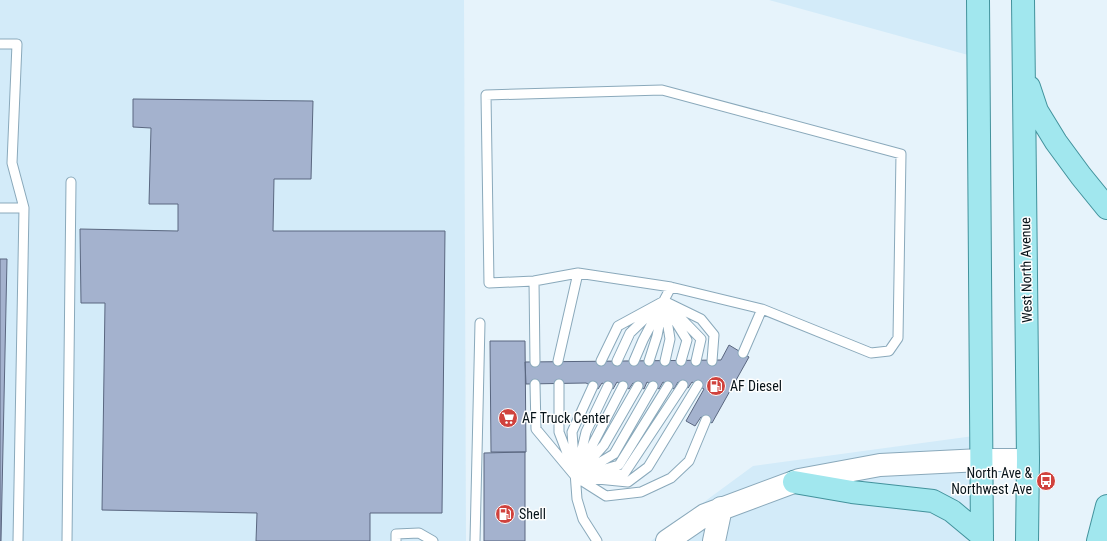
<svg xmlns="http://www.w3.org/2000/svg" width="1107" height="541" viewBox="0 0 1107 541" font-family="'Roboto Condensed',sans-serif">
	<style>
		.built { fill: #d3ebf9 }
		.building { fill: #a4b2ce; stroke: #5a6780 }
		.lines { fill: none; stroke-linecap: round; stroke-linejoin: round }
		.service-casing { stroke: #8aa9bb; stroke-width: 11 }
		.tertiary-casing { stroke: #8aa9bb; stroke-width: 24 }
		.primary-casing { stroke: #42929c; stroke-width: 24 }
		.service { stroke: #fff; stroke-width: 9 }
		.tertiary { stroke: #fff; stroke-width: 22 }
		.primary { stroke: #a1e7ee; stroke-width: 22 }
		.labels { text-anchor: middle; stroke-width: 3; stroke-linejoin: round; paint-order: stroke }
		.street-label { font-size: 14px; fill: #071319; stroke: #fefefe }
		.poi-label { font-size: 14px; fill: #071319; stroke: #fefefe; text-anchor: start }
	</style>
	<rect width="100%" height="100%" fill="#e6f3fb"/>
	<!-- built -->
	<path class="built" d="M0,0H464L466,541H0Z
		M769,0H978L979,58Z
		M981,435L982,541H651L753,466Z"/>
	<!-- building -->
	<path class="building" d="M133,99L313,101L311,179H274L273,231H445L442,513H370V541H256L257,513L102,510L105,303H81L80,229L178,231V204H149L151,128L133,127Z
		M0,259H7L1,541H0Z
		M490,341H525L526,452H491Z
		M729,345L749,357L712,423L701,417L695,426L686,421L704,389L692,382L688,388L678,382L674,389L663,382L659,389L647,382L644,389L633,383L629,389L617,382L613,389L602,383L598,389L586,383L526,384L525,362L721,360Z
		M525,452V541H484V453Z"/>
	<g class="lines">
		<!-- service casing -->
		<g class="service-casing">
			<path id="service" d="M0,44H17L12,163L24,208
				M662,90L901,154L898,338L889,351L871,353L762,309L671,287L578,273L534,281L489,283L486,95Z
				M0,208H24L18,541
				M534,281L535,362
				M664,301L701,319L714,335L712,361
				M669,306L701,339L696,361
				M671,314L687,340L681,361
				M743,353L762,309
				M558,361L578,273
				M601,361L618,326L664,301
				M617,361L630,333L655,309
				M634,361L643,340L671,287
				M649,361L657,336L662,310
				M665,361L670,339L665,308
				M535,384L536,429L576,477L606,496L641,492L671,478L689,461L706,420
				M559,384V432L572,466
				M593,386L572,432L577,499L583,519L597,541
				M579,462L586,432L608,386
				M582,465L623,386
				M582,470L604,445L638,386
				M587,470L614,454L653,386
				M603,475L624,474L683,385
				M581,476L619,465L668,386
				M577,477L628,482L648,467L698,385
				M67,541L71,182
				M396,541V534L419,533L433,541
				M475,541L480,323"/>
		</g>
		<!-- tertiary casing -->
		<g class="tertiary-casing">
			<path id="tertiary" d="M667,541L705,515L799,480L880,465L981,460H1028
				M714,541L721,508"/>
		</g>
		<!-- primary casing -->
		<g class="primary-casing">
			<path id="primary" d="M978,0L982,541
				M1023,0L1028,460L1027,541
				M1029,87L1037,111L1056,142L1081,176L1107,208
				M794,482L852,492L933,501L952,511L982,536
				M1098,541L1107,506"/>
		</g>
		<!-- service -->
		<use href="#service" class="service"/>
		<!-- tertiary -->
		<use href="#tertiary" class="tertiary"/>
		<!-- primary -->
		<use href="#primary" class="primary"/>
	</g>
	<!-- icons -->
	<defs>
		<g id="fuel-disc" transform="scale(1)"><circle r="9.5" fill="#d0423d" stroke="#fefefe"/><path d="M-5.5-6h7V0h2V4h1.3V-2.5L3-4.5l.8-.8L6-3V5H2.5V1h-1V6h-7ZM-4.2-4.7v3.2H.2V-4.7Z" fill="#fff"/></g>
		<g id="supermarket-disc" transform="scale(1)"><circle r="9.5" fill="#d0423d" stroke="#fefefe"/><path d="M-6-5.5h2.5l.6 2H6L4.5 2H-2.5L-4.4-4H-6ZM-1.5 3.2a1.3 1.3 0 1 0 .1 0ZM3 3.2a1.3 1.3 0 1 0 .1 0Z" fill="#fff"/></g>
		<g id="bus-disc" transform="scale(1)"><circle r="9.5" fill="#d0423d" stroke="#fefefe"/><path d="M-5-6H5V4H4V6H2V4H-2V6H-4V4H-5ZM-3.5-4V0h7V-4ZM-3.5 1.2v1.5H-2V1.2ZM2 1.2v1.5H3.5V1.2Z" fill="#fff"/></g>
	</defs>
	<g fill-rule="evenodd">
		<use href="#fuel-disc" x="716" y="386"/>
		<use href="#supermarket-disc" x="508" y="418"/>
		<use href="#bus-disc" x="1046" y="481"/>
		<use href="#fuel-disc" x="505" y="514"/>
	</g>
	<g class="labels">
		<!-- street labels -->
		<g class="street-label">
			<text transform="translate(1026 270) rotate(-91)" y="5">West North Avenue</text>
		</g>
		<!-- poi labels -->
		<g class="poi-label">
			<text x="730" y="391">AF Diesel</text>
			<text x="522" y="423">AF Truck Center</text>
			<text x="1032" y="478" text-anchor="end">North Ave &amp;<tspan x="1032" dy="16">Northwest Ave</tspan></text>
			<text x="519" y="519">Shell</text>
		</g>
	</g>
</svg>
